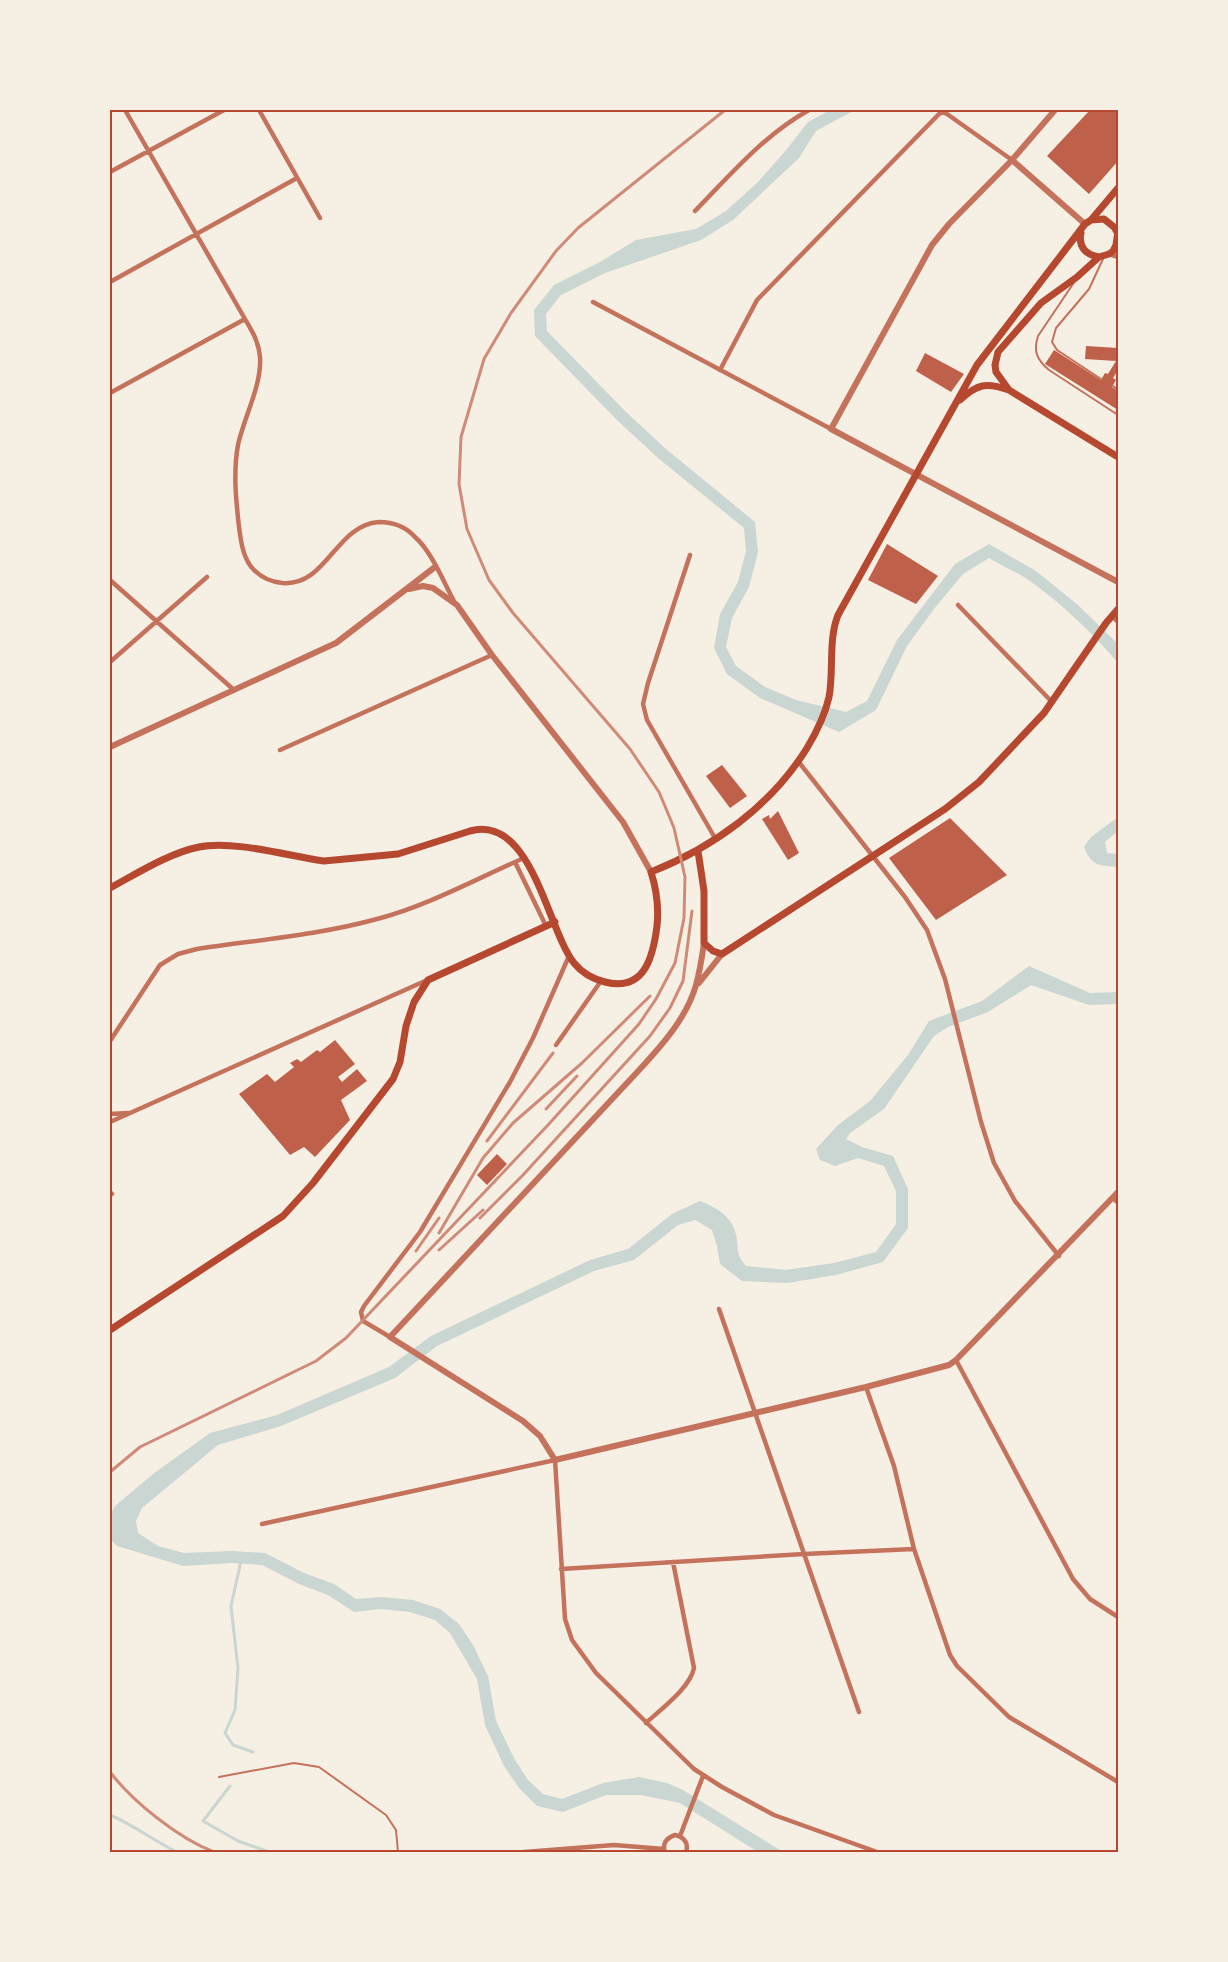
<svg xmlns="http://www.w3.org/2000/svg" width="1228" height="1962" viewBox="0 0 1228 1962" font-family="Commissioner,sans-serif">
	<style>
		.water { fill: #c9d6d2 }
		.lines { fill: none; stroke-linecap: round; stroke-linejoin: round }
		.stream { stroke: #c9d6d2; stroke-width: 3 }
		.building { fill: #bf614a }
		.service { stroke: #c5725c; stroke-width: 2 }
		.minor { stroke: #c5725c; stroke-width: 4.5 }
		.tertiary { stroke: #c5725c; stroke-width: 6 }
		.secondary { stroke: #b5482f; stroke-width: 7 }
		.rail { stroke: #cf8b77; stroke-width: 3 }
		.neatline { fill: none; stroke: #b5482f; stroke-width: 2 }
	</style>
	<rect width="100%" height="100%" fill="#f6efe4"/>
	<!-- water -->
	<path class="water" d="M830,110H855L816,131L799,158L733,220L701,240L605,273L561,295L546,314L547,331L626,412L666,449L755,522L758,552L749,587L732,618L726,647L736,666L765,687L796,700L846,712L867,701L897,640L955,564L989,544L1036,571L1078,605L1118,644V663C1093,633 1062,604 1030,581C1017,572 1002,566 989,558L963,574L934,609L907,646L876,710L839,732L760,698L727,674L714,648L720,614L738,582L746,551L744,528L658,458L618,421L535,336L534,310L554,285L600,262L636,240L696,229L726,211L758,182L787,149L808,122Z
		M1118,817V831L1105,842L1107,853L1118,854V867C1099,865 1092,867 1084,847L1091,837Z
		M1029,966L1090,993L1118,992V1004L1089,1005L1031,985L988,1012L948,1027L934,1036L884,1109L850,1133L846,1139L862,1147L893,1156L908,1189V1228L883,1262L836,1275L787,1283L742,1281L720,1264L717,1246L712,1230L695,1220L678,1225L634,1260L594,1271L437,1346L395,1378L281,1426L218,1445L142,1508L136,1521L138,1533L158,1546L184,1553L231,1551L265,1553L304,1573L334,1584L356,1599L381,1597L413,1600L440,1609L459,1624L473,1645L488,1676L496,1721L515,1760L528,1780L543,1794L562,1799L603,1783L639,1777L667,1783L683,1790L783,1852H758L680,1803L641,1795H606L563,1812L537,1806L519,1788L504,1766L485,1725L477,1679L450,1633L435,1620L410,1612L381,1609L354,1612L328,1595L299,1584L262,1565L231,1563L183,1566L117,1546L110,1539V1515L115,1506L153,1474L210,1433L277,1415L389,1367L431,1336L590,1260L628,1249L672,1214L700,1201C719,1209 734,1217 737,1240C738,1253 737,1255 746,1266L786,1270L834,1263L876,1252L896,1224V1191L884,1166L858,1158L835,1166L820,1160L816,1149L838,1125L870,1101L908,1055L929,1021L982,1001Z"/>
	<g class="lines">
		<!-- stream -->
		<path class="stream" d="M241,1561L231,1606L238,1668L235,1710L225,1733L233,1745L253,1752
			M230,1786L203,1821L238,1841L269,1852
			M110,1815C134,1825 154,1841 177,1852"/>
	</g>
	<!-- building -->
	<path class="building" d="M1090,110H1118V161L1089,194L1047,156Z
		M1086,346L1118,348V370L1113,378L1116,380L1112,387L1118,391V410L1045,364L1054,350L1101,380L1105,373L1108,374L1116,361L1085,359Z
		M925,353L964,374L951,392L916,371Z
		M887,544L938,576L916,604L868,580Z
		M722,765L747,796L730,808L706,776Z
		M778,811L799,853L788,860L762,819L769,815L770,819Z
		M950,818L1007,875L936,920L889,858Z
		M335,1040L355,1064L338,1077L342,1082L357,1069L367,1081L341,1100L350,1120L315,1157L304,1147L290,1155L239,1094L267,1074L275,1082L294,1067L290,1063L297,1059L301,1062L317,1050L320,1052Z
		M497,1154L507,1164L487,1185L477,1175Z"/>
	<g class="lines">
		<!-- service -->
		<path class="service" d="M1075,281L1038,336C1033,351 1037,360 1049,370L1118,415
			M1101,379L1057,350L1052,342L1056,328L1089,289L1103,259
			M1113,386L1118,390
			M219,1777L294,1763L319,1767L386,1815L396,1830L398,1852"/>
		<!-- minor -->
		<path class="minor" d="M125,110L245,319C252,331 259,342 260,357C262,385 244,417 238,445C233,472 236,500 239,527C241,542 243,559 254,570C261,577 272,582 282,583C327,587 335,525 379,522C393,522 405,526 415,537C432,552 444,583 455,603
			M259,110L320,218
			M110,172L224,110
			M695,211C731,174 764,135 809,110
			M1109,254L1118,257
			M110,282L297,178
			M593,302L831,429
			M720,370L757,300L939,114L943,112L947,114L1012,160
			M110,393L245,319
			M690,555L648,683L643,704L647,720L715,838
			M110,580L234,690
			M958,605L1052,702
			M1112,616L1118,622
			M110,662L207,577
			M280,750L492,655
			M798,761L905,897L927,930L945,979L981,1122L994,1163L1015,1201L1059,1256
			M515,862L546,926
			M110,1041L160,965L178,954L197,949C256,940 319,935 377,919C427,906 476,879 524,858
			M556,1045L601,981
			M110,1114L128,1113
			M110,1122L425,981
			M110,1192L112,1194
			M1113,1198L1118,1203
			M719,1309L859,1712
			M390,1337L363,1321L361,1312L364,1306L420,1232L510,1082L533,1038L569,956
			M956,1360L1073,1579L1090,1599L1118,1617
			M866,1387L894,1466L914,1549L950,1655L957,1666L1009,1717L1118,1782
			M262,1524L555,1460L565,1619L572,1640L596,1673L694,1769L722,1787L774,1815L877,1852
			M561,1569L804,1554L914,1549
			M646,1723C661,1709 690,1688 694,1668L673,1562
			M680,1836L703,1776
			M524,1852L614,1845L664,1849
			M665,1852C662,1844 666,1838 675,1835C684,1837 689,1843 686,1852"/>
		<!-- tertiary -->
		<path class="tertiary" d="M1055,110L1012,160L949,224L932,245L831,429L1118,582
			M1012,160L1085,224
			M409,589L423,586L433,588L457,605L492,655L623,822L651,872
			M110,747L336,643L435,567
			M704,943C702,957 700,971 696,985C687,1017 663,1044 641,1068L390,1337L523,1421L540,1436L555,1460L866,1387L949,1365L956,1360L1118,1192
			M699,983L722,954"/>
		<!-- secondary -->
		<path class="secondary" d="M1091,220L1118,188
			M1081,233C1078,247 1086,255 1099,257
			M1009,390L996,372L995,365L998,352L1041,303L1077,277L1099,257L1109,254L1113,251L1116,245L1118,231
			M960,400C977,384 986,382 1009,390L1118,457
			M698,851L704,891V943L713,951L722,954L945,809L979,782L1044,713L1106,623L1118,609
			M110,888C136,874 169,853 199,847C233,840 289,856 324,861L398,854L470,831C532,814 547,929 574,963C582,973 593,979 605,982C644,992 653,958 657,926C659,907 657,891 651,872C714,847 771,806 807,748C816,733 825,715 829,697C834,671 828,640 838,615L977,365L1085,224L1091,220L1104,219L1114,227L1117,232
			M110,1330L283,1216L313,1183L393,1079L400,1062L406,1026L414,1002L428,980L555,922"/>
		<!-- rail -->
		<path class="rail" d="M546,1109L577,1076
			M487,1141L553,1053
			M480,1218L523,1175L650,1036L670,1008L683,981L692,911
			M439,1233L483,1158L513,1123L582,1063L650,996
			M439,1250L483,1210
			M416,1251L439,1218
			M110,1472L140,1447L316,1361L346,1338L548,1125L639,1024L656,999L675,963L684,918L685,877L674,828L667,811L659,792L630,749L513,613L489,580L467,529L459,484L461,437L484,359L511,313L556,251L578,228L725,110
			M110,1772C133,1802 178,1838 214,1852"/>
	</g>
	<!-- border -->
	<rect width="1228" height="1962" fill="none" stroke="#f6efe4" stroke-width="222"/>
	<rect x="111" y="111" width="1006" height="1740" class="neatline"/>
</svg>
